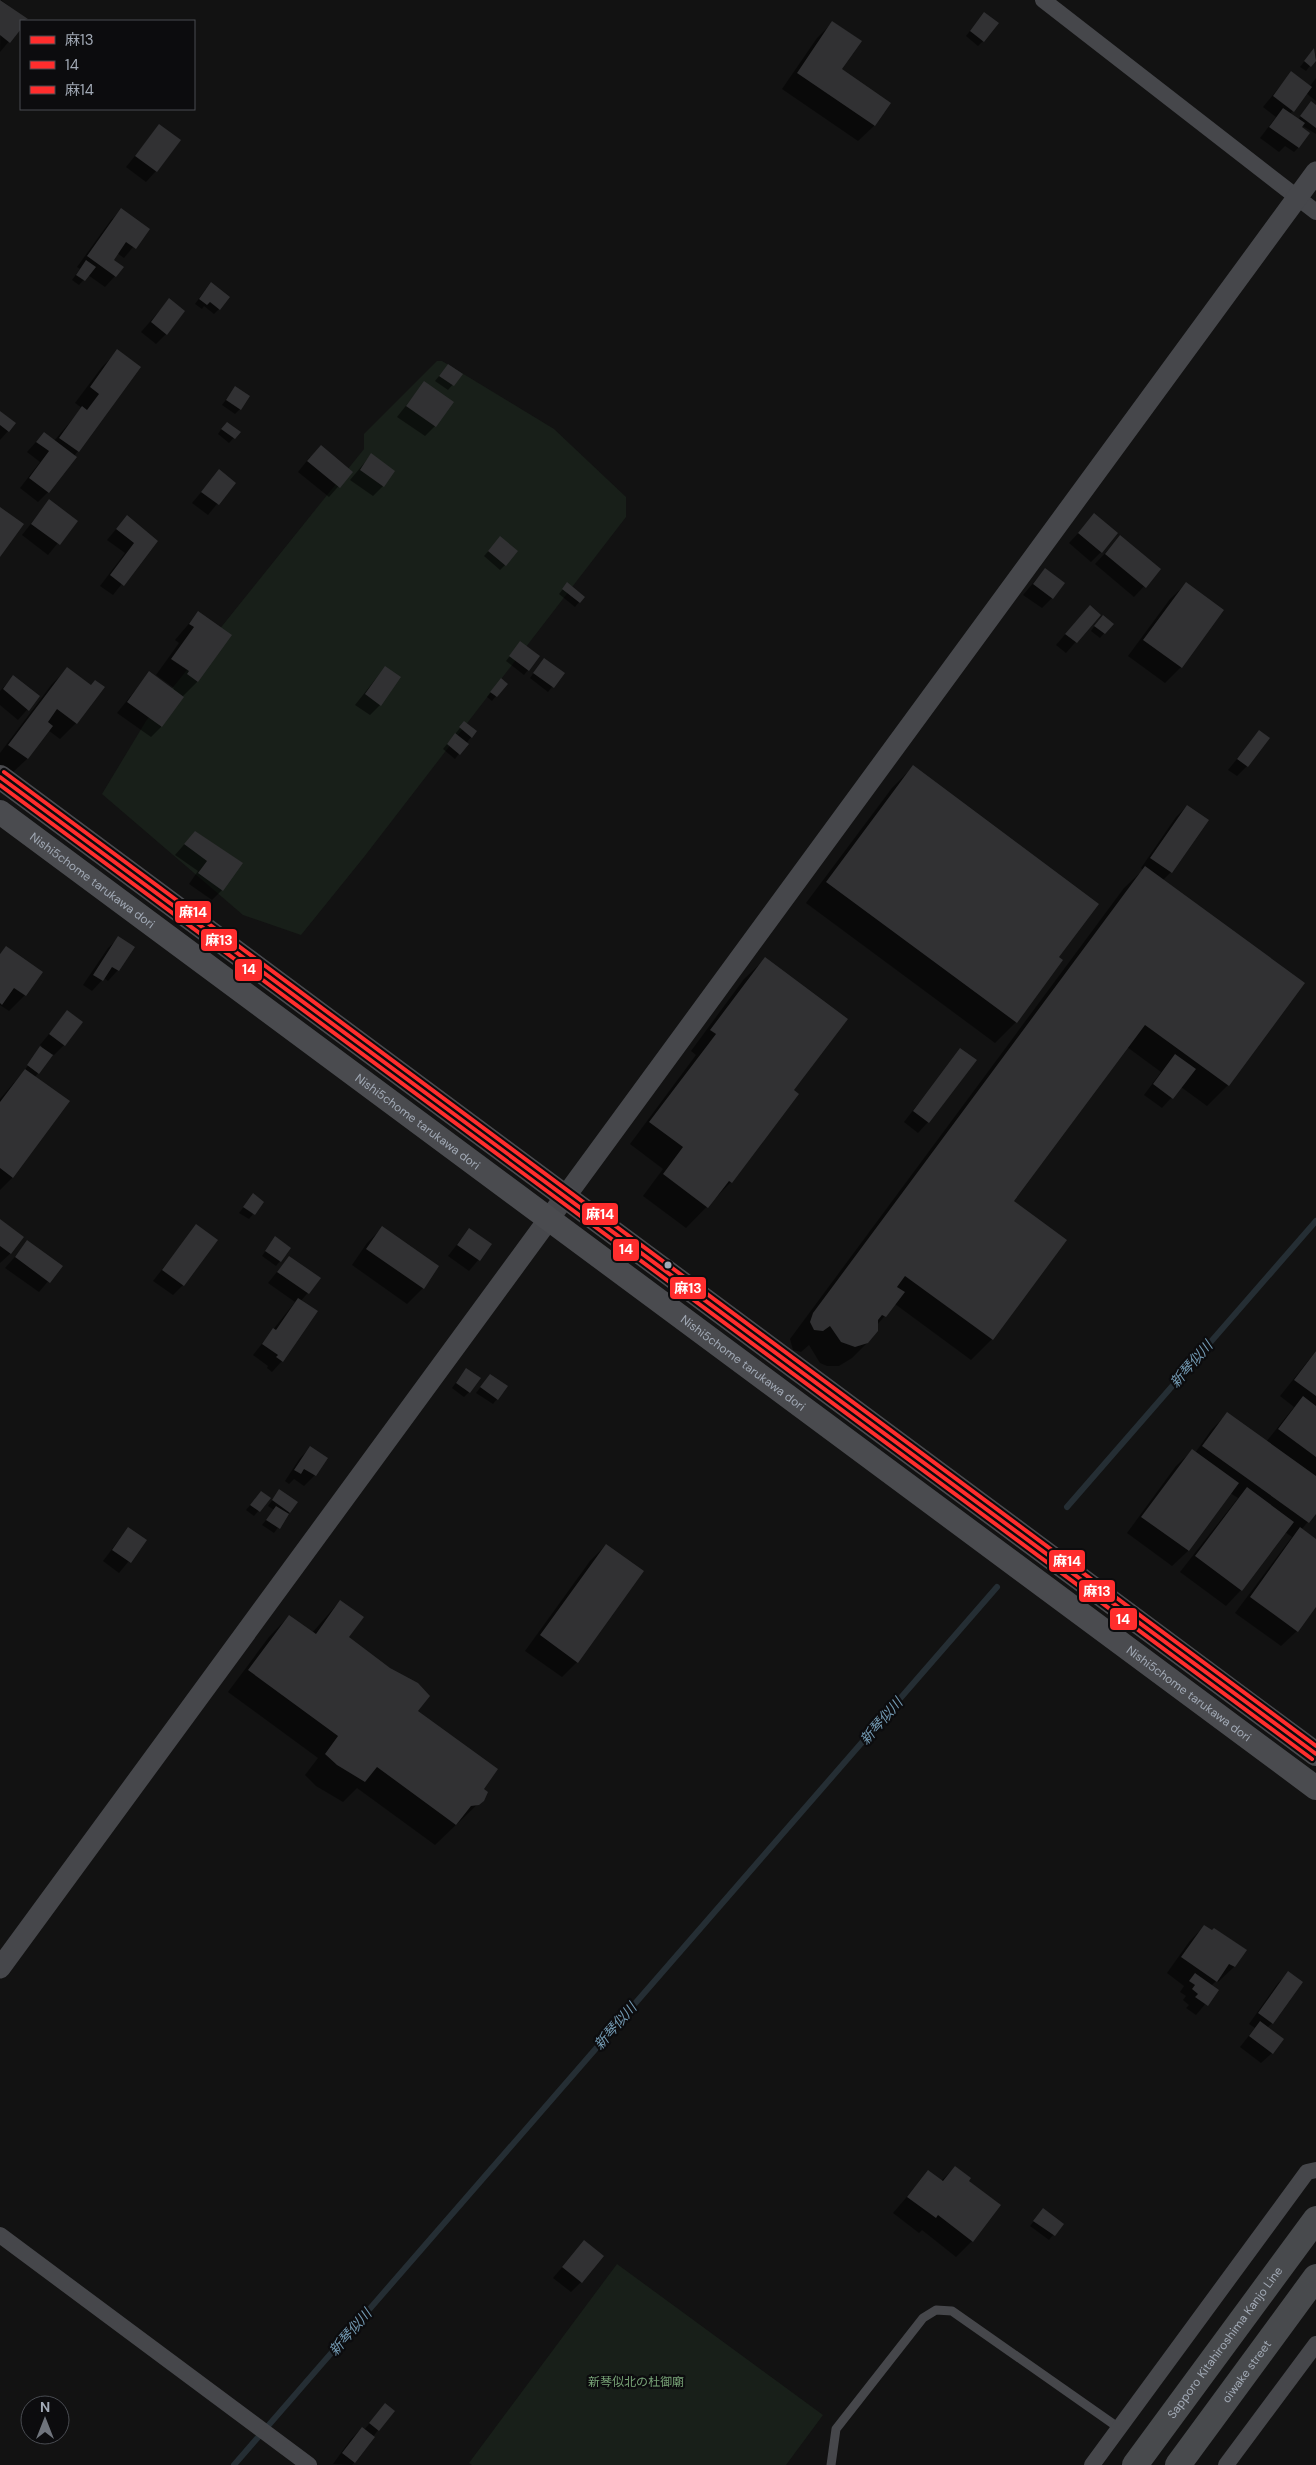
<svg xmlns="http://www.w3.org/2000/svg" width="1316" height="2465" viewBox="0 0 1316 2465" font-family="'DM Sans','Noto Sans JP',sans-serif">
	<style>
		.green { fill: #181f19 }
		.shadow { fill: #0007 }
		.lines { fill: none; stroke-linecap: round; stroke-linejoin: round }
		.stream { stroke: #252e34; stroke-width: 6 }
		.building { fill: #313133 }
		.service { stroke: #46474b; stroke-width: 9 }
		.minor { stroke: #46474b; stroke-width: 16 }
		.tertiary { stroke: #46474b; stroke-width: 21 }
		.secondary { stroke: #4a4b4f; stroke-width: 24 }
		.primary { stroke: #484a4d; stroke-width: 26 }
		.bus-1-casing { stroke: #0c0c0e; stroke-width: 8 }
		.bus-2-casing { stroke: #0c0c0e; stroke-width: 8 }
		.bus-3-casing { stroke: #0c0c0e; stroke-width: 8 }
		.bus-1 { stroke: #ff2d2d; stroke-width: 4 }
		.bus-2 { stroke: #ff2d2d; stroke-width: 4 }
		.bus-3 { stroke: #ff2d2d; stroke-width: 4 }
		.bus-dot { fill: #a1a9b5; stroke: #0c0c0e; stroke-width: 2 }
		.labels { text-anchor: middle; stroke-width: 4.5; stroke-linejoin: round; paint-order: stroke }
		.street-label { font-size: 12px; fill: #a1a9b5; stroke: #0c0c0e }
		.park-label { font-size: 12px; fill: #77a276; stroke: #0c0c0e }
		.water-label { font-size: 14px; font-style: italic; fill: #749bb4; stroke: #0c0c0e }
		.line-badge { stroke: #0c0c0e; stroke-width: 2 }
		.badge-label { font-size: 14px; text-anchor: middle; font-weight: bold; fill: #fff }
	</style>
	<rect width="100%" height="100%" fill="#121212"/>
	<!-- green -->
	<path class="green" d="M437,361H442L554,429L626,497V517L364,857L301,935L243,915L102,794L146,721L364,449V434Z
		M617,2264L823,2415L786,2465H472L469,2463Z"/>
	<!-- shadow -->
	<path class="shadow" d="M1,0L27,20L21,21V27L0,52Z
		M980,18L983,41L978,46L966,36Z
		M832,23L841,70L889,103L874,126L858,141L782,89L817,38Z
		M1314,49L1316,58L1306,71L1300,67Z
		M1291,73L1310,86L1316,78V101L1306,93L1290,114L1298,120L1306,108L1316,107V134L1301,125L1300,127L1309,134L1298,148L1294,152L1285,146L1279,152L1260,138L1276,117L1263,107Z
		M159,126L156,171L146,182L126,167Z
		M121,210L148,229L124,258L117,253L112,260L115,276L105,287L88,275L79,285L72,280L80,269L77,267L111,220Z
		M206,289L219,309L214,314L204,306L202,309L195,304Z
		M169,300L166,334L156,344L141,332Z
		M118,351L139,367L48,492L38,502L20,488L40,462L27,452L44,433L54,441L82,408L75,403L102,367Z
		M448,365L461,375L448,390L435,381Z
		M424,383L435,426L425,436L397,417Z
		M231,393L240,409L235,414L222,405Z
		M0,413L8,431L0,440Z
		M222,428L239,432L229,443L218,434Z
		M371,455L383,486L373,496L350,480Z
		M310,457L351,472L329,497L298,472Z
		M219,471L234,483L208,515L192,503Z
		M49,501L76,521L48,555L22,535Z
		M1095,515L1101,552L1091,562L1069,543Z
		M127,516L156,541L113,595L100,586L125,553L107,540Z
		M1120,537L1160,569L1134,597L1095,564Z
		M496,543L505,565L500,570L484,556Z
		M1045,569L1052,598L1042,608L1023,595Z
		M1186,584L1222,610L1181,667L1165,683L1128,656L1170,599Z
		M563,589L579,602L575,607L559,594Z
		M198,613L230,636L197,682L182,697L161,727L151,737L117,713L149,673L172,690L174,688L156,675L179,643L175,640Z
		M1099,615L1066,653L1056,645L1080,617Z
		M1098,621L1112,624L1100,638L1091,631Z
		M516,648L528,670L524,675L506,661Z
		M540,664L563,673L548,692L530,678Z
		M385,667L380,705L370,715L355,705Z
		M67,669L90,686L76,723L60,739L48,730L27,759L11,774L0,766V753L52,684Z
		M13,677L39,696L18,720L0,705V691Z
		M496,685V696L492,701L487,697Z
		M464,723L471,737L455,759L443,749Z
		M1259,732L1247,766L1237,776L1228,770Z
		M913,767L1061,961L1016,1022L995,1043L806,903L892,788Z
		M1187,806L1171,872L1162,881L1303,984L1228,1085L1207,1106L1181,1087L1162,1108L1144,1095L1161,1072L1127,1047L1013,1201L992,1339L971,1360L895,1304L877,1325L873,1337L852,1358L839,1366H827L820,1363L809,1345L801,1352L793,1350L790,1339L1124,888L1143,870L1141,868L1176,817Z
		M195,832L222,890L212,900L189,884L198,871L175,855Z
		M119,938L133,947L118,970L108,981L104,978L92,991L83,985L108,948Z
		M6,947L41,972L25,995L9,1011L0,1005V954Z
		M765,959L792,1090L731,1182L686,1228L643,1196L663,1169L630,1144L696,1055L691,1051L744,979Z
		M67,1012L64,1045L54,1055L52,1054L35,1077L13,1177L0,1190V1099L24,1071L42,1046L40,1045Z
		M960,1050L928,1122L918,1133L904,1122Z
		M253,1195L263,1202L249,1219L239,1213Z
		M0,1221L11,1253L0,1263Z
		M196,1226L183,1285L173,1295L153,1281Z
		M382,1228L438,1266L423,1288L407,1304L352,1265L367,1243Z
		M469,1229L491,1245L469,1271L448,1256Z
		M28,1242L61,1266L39,1292L5,1268Z
		M271,1243L280,1261L276,1266L262,1256Z
		M289,1257L319,1279L301,1301L282,1361L272,1372L267,1368L268,1366L253,1355L295,1302L268,1283Z
		M1316,1351V1512L1301,1530L1316,1541V1605L1297,1631L1281,1646L1235,1613L1292,1537L1285,1532L1241,1590L1226,1606L1180,1572L1238,1498L1230,1493L1188,1551L1172,1566L1127,1533L1176,1466L1192,1451L1195,1453L1212,1429L1227,1414L1266,1442L1294,1407L1280,1396Z
		M466,1369L469,1392L464,1397L452,1388Z
		M490,1375L497,1399L493,1404L476,1393Z
		M311,1447L326,1458L315,1475L304,1486L294,1479L289,1484L285,1481L300,1458Z
		M279,1491L296,1503L274,1533L262,1525L274,1510L268,1506Z
		M257,1497L269,1498L254,1516L246,1510Z
		M128,1528L146,1540L119,1573L103,1561Z
		M606,1545L577,1662L562,1677L525,1651L590,1561Z
		M340,1601L347,1637L417,1712L482,1789V1800L435,1845L357,1788L343,1802L316,1786L305,1775L318,1758L228,1692L269,1637L289,1616L312,1633Z
		M1204,1926L1245,1951L1234,1967L1218,1982L1216,1981L1211,1986L1217,1990L1196,2015L1186,2008L1189,2005L1183,2000L1186,1996L1180,1992L1184,1986L1167,1973L1189,1942Z
		M1289,1973L1272,2023L1267,2028L1272,2053L1261,2063L1240,2047L1255,2028L1249,2024L1278,1983Z
		M955,2167L967,2181L999,2206L972,2241L956,2257L922,2230L919,2233L893,2213L929,2171L941,2181Z
		M1043,2210L1062,2224L1049,2240L1030,2226Z
		M584,2241L581,2282L571,2292L553,2278Z
		M385,2405L378,2430L354,2463L352,2465L333,2464L351,2439L362,2428L364,2430Z"/>
	<g class="lines">
		<!-- stream -->
		<path class="stream" d="M1067,1507L1316,1221
			M234,2465L997,1587"/>
	</g>
	<!-- building -->
	<path class="building" d="M0,0L28,19L21,21V29L10,43L0,35Z
		M984,12L999,23L984,42L970,31Z
		M832,21L862,41L842,69L891,103L875,126L797,73Z
		M1314,48L1316,61L1311,67L1304,61Z
		M1291,71L1312,87L1294,112L1273,96Z
		M1311,101L1316,105V128L1300,116Z
		M1283,108L1305,123L1302,127L1310,133L1299,148L1269,127Z
		M159,124L181,140L157,172L135,156Z
		M121,208L150,229L136,249L126,242L114,260L124,267L116,277L87,256Z
		M86,260L96,267L85,281L76,275Z
		M211,282L230,297L220,310L210,302L207,305L199,299Z
		M169,298L185,311L167,335L151,322Z
		M117,349L141,367L79,452L59,438L82,406L87,410L99,394L90,387Z
		M448,364L463,374L454,386L439,376Z
		M424,381L454,402L436,427L406,406Z
		M235,386L250,396L241,410L226,400Z
		M0,411L16,423L9,432L0,425Z
		M227,422L241,432L235,439L221,429Z
		M44,432L77,457L49,493L29,478L49,451L36,442Z
		M321,445L353,472L340,488L307,461Z
		M371,453L395,471L384,487L360,470Z
		M219,469L236,483L219,505L201,492Z
		M49,499L78,521L60,545L31,524Z
		M0,507L24,524L0,557Z
		M1094,513L1118,533L1102,553L1078,533Z
		M127,515L158,541L124,586L110,575L134,543L116,529Z
		M1120,535L1161,569L1146,588L1105,554Z
		M500,536L518,551L506,566L488,551Z
		M1045,568L1065,583L1053,599L1033,584Z
		M567,582L585,597L580,603L562,589Z
		M1186,582L1224,610L1182,668L1143,640Z
		M1090,605L1101,615L1077,643L1065,634Z
		M198,611L232,635L198,682L187,674L189,671L171,659L194,627L189,624Z
		M1103,615L1114,624L1105,634L1094,626Z
		M520,641L540,656L529,671L509,656Z
		M544,658L565,673L554,688L533,673Z
		M385,666L401,677L381,706L365,694Z
		M67,667L91,685L95,680L105,687L77,724L57,709L48,722L53,726L28,759L8,745Z
		M149,671L184,697L162,727L127,702Z
		M13,675L40,696L29,711L3,689Z
		M501,678L508,684L497,697L490,692Z
		M464,721L477,731L472,738L459,727Z
		M1259,730L1270,738L1248,767L1237,759Z
		M455,733L469,744L460,755L447,744Z
		M913,765L1099,904L1059,957L1063,960L1017,1023L826,882Z
		M1187,805L1209,820L1172,873L1150,858Z
		M195,831L243,863L223,891L198,873L207,861L184,844Z
		M1145,866L1305,983L1229,1086L1145,1025L1014,1201L1067,1240L993,1340L905,1276L897,1287L905,1292L886,1317L882,1315L878,1320V1331L868,1343L855,1347L841,1342L830,1326L823,1331L814,1330L810,1322L813,1313Z
		M118,936L135,947L119,971L112,967L103,981L93,975Z
		M6,946L43,972L26,996L14,988L2,1005L0,1003V954Z
		M765,957L848,1019L794,1090L799,1094L732,1183L729,1181L708,1208L663,1174L683,1147L649,1122L716,1034L710,1030Z
		M67,1010L83,1022L65,1046L49,1034Z
		M40,1046L53,1055L39,1074L27,1065Z
		M960,1048L977,1060L929,1123L913,1111Z
		M1175,1054L1196,1069L1173,1099L1153,1084Z
		M25,1069L70,1101L13,1178L0,1168V1102Z
		M253,1193L264,1202L255,1215L243,1207Z
		M0,1219L24,1237L11,1254L0,1246Z
		M196,1224L218,1240L184,1286L162,1270Z
		M382,1226L439,1266L424,1289L366,1249Z
		M469,1228L492,1244L480,1261L457,1245Z
		M275,1236L291,1248L281,1262L265,1251Z
		M27,1240L63,1266L50,1283L15,1257Z
		M289,1256L321,1278L309,1294L277,1272Z
		M298,1298L318,1311L283,1362L276,1357L278,1355L262,1344L273,1328L276,1330Z
		M1316,1351V1396L1294,1380Z
		M466,1368L481,1378L470,1393L456,1383Z
		M490,1374L508,1386L498,1400L480,1387Z
		M1303,1396L1316,1406V1457L1278,1429Z
		M1227,1412L1316,1476V1514L1309,1523L1202,1446Z
		M310,1446L328,1458L316,1476L304,1469L301,1474L294,1470Z
		M1192,1449L1239,1483L1189,1551L1141,1517Z
		M1247,1487L1294,1522L1242,1591L1195,1556Z
		M279,1489L298,1502L290,1513L272,1500Z
		M261,1491L271,1498L260,1512L250,1505Z
		M276,1506L289,1514L280,1529L266,1520Z
		M128,1527L147,1540L131,1563L112,1550Z
		M1300,1527L1316,1539V1607L1298,1632L1250,1597Z
		M606,1544L644,1571L578,1663L540,1635Z
		M340,1600L364,1617L349,1637L390,1668L418,1683L430,1696L418,1711L498,1769L484,1789L488,1792L484,1801L479,1805L471,1806L456,1825L377,1767L365,1782L337,1765L325,1754L338,1736L248,1670L289,1615L316,1634Z
		M1204,1925L1212,1930L1214,1928L1247,1950L1235,1967L1229,1964L1217,1982L1181,1957Z
		M1288,1971L1303,1982L1273,2024L1258,2013Z
		M1195,1973L1219,1990L1208,2006L1195,1997L1198,1994L1192,1989L1195,1985L1189,1981Z
		M1260,2021L1284,2039L1273,2054L1249,2036Z
		M955,2166L971,2178L969,2181L1001,2205L973,2242L938,2215L936,2218L907,2197L928,2170L943,2181Z
		M1043,2208L1064,2224L1055,2236L1033,2221Z
		M584,2240L604,2256L582,2283L562,2267Z
		M385,2403L395,2411L379,2431L369,2423Z
		M362,2427L375,2437L355,2463L342,2453Z"/>
	<g class="lines">
		<!-- service -->
		<path class="service" d="M831,2465L836,2429L923,2318L936,2310L952,2311L1119,2428"/>
		<!-- minor -->
		<path class="minor" d="M1043,0L1316,212
			M0,2235L309,2465
			M1092,2465L1307,2172L1316,2170
			M1226,2465L1316,2344"/>
		<!-- tertiary -->
		<path class="tertiary" d="M0,1968L1316,172"/>
		<!-- secondary -->
		<g class="secondary">
			<path d="M0,777L1316,1754"/>
			<path id="s1" d="M0,812L1316,1788"/>
		</g>
		<!-- primary -->
		<g class="primary">
			<path id="s2" d="M1135,2465L1316,2219"/>
			<path id="s3" d="M1178,2465L1316,2277"/>
		</g>
		<!-- bus-1 casing -->
		<g class="bus-1-casing">
			<path id="bus-1" d="M0,777L1316,1754"/>
		</g>
		<!-- bus-2 casing -->
		<g class="bus-2-casing">
			<path id="bus-2" d="M0,785L1312,1759"/>
		</g>
		<!-- bus-3 casing -->
		<g class="bus-3-casing">
			<path id="bus-3" d="M4,772L1316,1746"/>
		</g>
		<!-- bus-1 -->
		<use href="#bus-1" class="bus-1"/>
		<!-- bus-2 -->
		<use href="#bus-2" class="bus-2"/>
		<!-- bus-3 -->
		<use href="#bus-3" class="bus-3"/>
	</g>
	<!-- markers -->
	<circle class="bus-dot" cx="668" cy="1265" r="4.5"/>
	<g class="labels">
		<!-- street labels -->
		<g class="street-label">
			<text dy="4" stroke="none"><textPath href="#s1" startOffset="115">Nishi5chome tarukawa dori</textPath></text>
			<text dy="4" stroke="none"><textPath href="#s1" startOffset="520">Nishi5chome tarukawa dori</textPath></text>
			<text dy="4" stroke="none"><textPath href="#s1" startOffset="925">Nishi5chome tarukawa dori</textPath></text>
			<text dy="4" stroke="none"><textPath href="#s1" startOffset="1480">Nishi5chome tarukawa dori</textPath></text>
			<text dy="4" stroke="none"><textPath href="#s2" startOffset="152">Sapporo Kitahiroshima Kanjo Line</textPath></text>
			<text dy="4" stroke="none"><textPath href="#s3" startOffset="116">oiwake street</textPath></text>
		</g>
		<!-- park labels -->
		<g class="park-label">
			<text x="636" y="2386">新琴似北の杜御廟</text>
		</g>
		<!-- water labels -->
		<g class="water-label">
			<text transform="translate(1191 1364) rotate(-49)" y="5">新琴似川</text>
			<text transform="translate(881 1721) rotate(-49)" y="5">新琴似川</text>
			<text transform="translate(615 2026) rotate(-49)" y="5">新琴似川</text>
			<text transform="translate(350 2332) rotate(-49)" y="5">新琴似川</text>
		</g>
	</g>
	<g class="line-badge">
		<rect x="174" y="900" width="38" height="24" rx="5" fill="#ff2d2d"/>
		<rect x="200" y="928" width="38" height="24" rx="5" fill="#ff2d2d"/>
		<rect x="234" y="958" width="29" height="24" rx="5" fill="#ff2d2d"/>
		<rect x="581" y="1202" width="38" height="24" rx="5" fill="#ff2d2d"/>
		<rect x="612" y="1238" width="28" height="24" rx="5" fill="#ff2d2d"/>
		<rect x="669" y="1276" width="38" height="24" rx="5" fill="#ff2d2d"/>
		<rect x="1048" y="1549" width="38" height="24" rx="5" fill="#ff2d2d"/>
		<rect x="1078" y="1579" width="38" height="24" rx="5" fill="#ff2d2d"/>
		<rect x="1109" y="1607" width="29" height="24" rx="5" fill="#ff2d2d"/>
	</g>
	<g class="badge-label">
		<text x="193" y="917">麻14</text>
		<text x="219" y="945">麻13</text>
		<text x="249" y="974">14</text>
		<text x="600" y="1219">麻14</text>
		<text x="626" y="1254">14</text>
		<text x="688" y="1293">麻13</text>
		<text x="1067" y="1566">麻14</text>
		<text x="1097" y="1596">麻13</text>
		<text x="1123" y="1624">14</text>
	</g>
	<!-- legend -->
	<rect x="20" y="20" width="175" height="90" fill="#0c0c0e" stroke="#484b51"/>
	<rect x="30" y="36" width="25" height="8" fill="#ff2d2d" stroke="#484b51"/>
	<text x="65" y="45" font-size="15" fill="#a1a9b5">麻13</text>
	<rect x="30" y="61" width="25" height="8" fill="#ff2d2d" stroke="#484b51"/>
	<text x="65" y="70" font-size="15" fill="#a1a9b5">14</text>
	<rect x="30" y="86" width="25" height="8" fill="#ff2d2d" stroke="#484b51"/>
	<text x="65" y="95" font-size="15" fill="#a1a9b5">麻14</text>
	<!-- north arrow -->
	<g transform="translate(45 2420)"><circle r="24" fill="#0c0c0e" stroke="#484b51"/>
	<path d="M0-4L9 19L0 12L-9 19Z" fill="#6f747c"/>
	<text y="-8" font-size="14" font-weight="bold" text-anchor="middle" fill="#a1a9b5">N</text>
	</g>
</svg>
